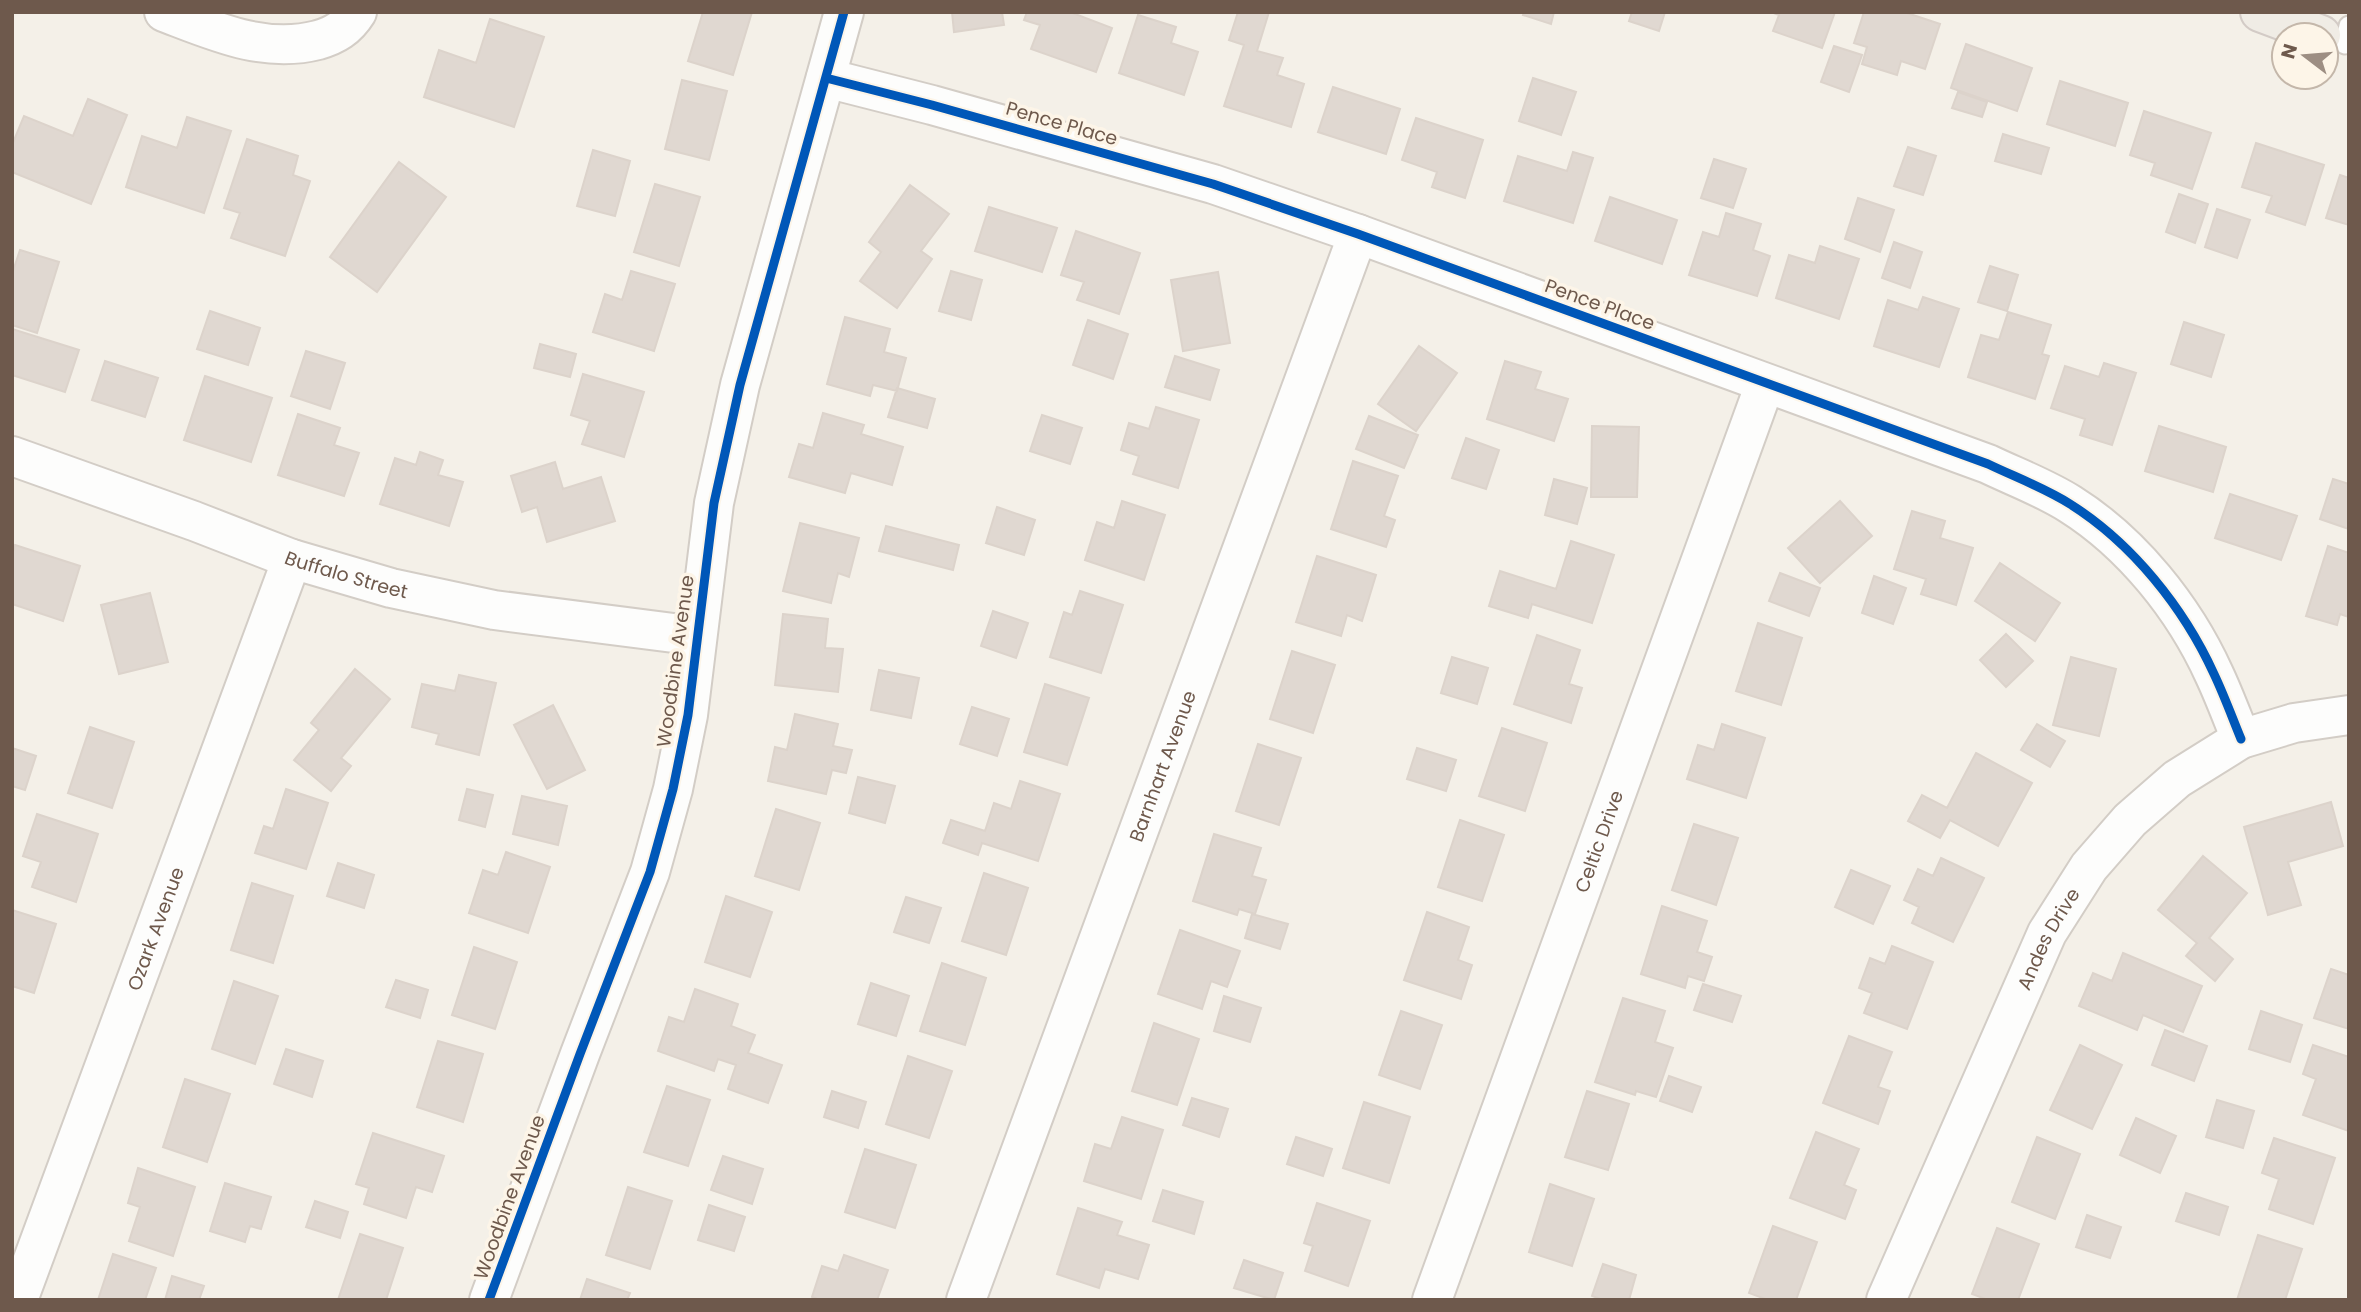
<svg xmlns="http://www.w3.org/2000/svg" width="2361" height="1312" viewBox="0 0 2361 1312" font-family="Poppins,sans-serif">
	<style>
		.building { fill: #e0d8d1; stroke: #dcd3cb; stroke-width: 2 }
		.lines { fill: none; stroke-linecap: round; stroke-linejoin: round }
		.lane-casing { stroke: #d3cdc6; stroke-width: 23 }
		.street-casing { stroke: #d3cdc6; stroke-width: 42 }
		.primary-casing { stroke: #d3cbc6; stroke-width: 42 }
		.lane { stroke: #fdfdfc; stroke-width: 19 }
		.street { stroke: #fdfdfc; stroke-width: 38 }
		.primary { stroke: #f0ece5; stroke-width: 38 }
		.cycleway-casing { stroke: #fdf5e8; stroke-width: 13 }
		.cycleway { stroke: #0057b8; stroke-width: 9 }
		.labels { text-anchor: middle; stroke-width: 7; stroke-linejoin: round; paint-order: stroke }
		.street-label { font-size: 19px; fill: #6e594c; stroke: #fdf5e8 }
	</style>
	<rect width="100%" height="100%" fill="#f4f0e8"/>
	<!-- building -->
	<path class="building" d="M703,12H752L733,75L688,61Z
		M952,12H1002L1004,25L954,32Z
		M1027,12H1070L1112,28L1096,72L1031,49L1040,25L1024,20Z
		M1238,12H1269L1257,51L1283,58L1277,75L1304,84L1291,127L1224,106L1244,45L1229,40Z
		M1524,12H1554L1551,24L1523,15Z
		M1632,12H1665L1659,31L1629,21Z
		M1771,12H1835L1822,48L1773,31L1779,15Z
		M1864,12H1904L1940,24L1925,69L1901,61L1897,75L1862,64L1867,47L1854,43Z
		M1138,15L1176,27L1171,43L1198,52L1184,95L1119,73Z
		M490,19L544,37L514,127L424,97L439,50L476,63Z
		M1966,44L2032,68L2017,111L1951,88Z
		M1834,46L1862,55L1849,92L1821,82Z
		M1533,78L1576,92L1561,135L1519,121Z
		M682,80L727,91L709,160L665,149Z
		M2060,81L2128,103L2115,146L2047,124Z
		M1333,87L1400,109L1386,154L1318,132Z
		M1958,92L1987,102L1982,117L1952,108Z
		M88,99L127,115L91,204L12,172V145L24,116L73,136Z
		M2144,111L2211,133L2192,189L2151,175L2155,163L2130,155Z
		M187,117L231,131L204,213L126,187L142,136L177,148Z
		M1416,118L1483,140L1465,198L1432,187L1437,172L1402,160Z
		M2003,134L2049,148L2041,174L1995,161Z
		M247,139L298,156L293,175L310,181L285,256L231,238L240,213L224,208Z
		M2256,143L2324,165L2305,225L2266,212L2272,196L2242,187Z
		M1908,147L1936,156L1923,195L1894,186Z
		M593,150L630,161L615,216L577,206Z
		M1573,152L1593,158L1573,223L1504,201L1518,156L1567,171Z
		M1714,159L1746,169L1733,208L1701,198Z
		M399,162L446,197L377,292L330,257Z
		M2340,175L2349,178V225L2326,218Z
		M655,184L700,197L679,266L634,252Z
		M910,185L949,214L921,251L932,259L897,308L860,281L881,252L869,242Z
		M2179,194L2208,204L2195,243L2166,232Z
		M1610,197L1677,220L1662,264L1595,241Z
		M1858,198L1894,210L1880,252L1845,239Z
		M989,207L1057,228L1042,272L975,251Z
		M2217,209L2250,220L2237,258L2205,247Z
		M1726,213L1761,224L1753,250L1770,256L1757,296L1689,275L1703,232L1719,237Z
		M1076,231L1140,253L1119,314L1077,300L1084,282L1061,275Z
		M1894,242L1922,252L1910,288L1882,278Z
		M1820,246L1859,259L1839,319L1776,298L1789,255L1815,263Z
		M20,250L59,262L37,333L12,325V274Z
		M1990,266L2018,275L2007,311L1978,302Z
		M631,271L675,284L654,351L593,332L605,294L622,300Z
		M951,271L982,280L971,320L939,311Z
		M1218,272L1230,343L1183,351L1171,280Z
		M1923,297L1959,309L1939,367L1874,346L1888,300L1918,310Z
		M210,311L260,328L248,365L197,349Z
		M2008,312L2051,325L2042,354L2049,356L2035,399L1968,377L1981,335L1999,340Z
		M845,317L890,329L884,352L906,358L897,391L873,385L870,396L827,384Z
		M1088,320L1128,334L1113,379L1073,365Z
		M2184,322L2224,335L2211,377L2171,364Z
		M12,329L79,350L65,392L12,375Z
		M540,344L576,354L570,377L534,368Z
		M1419,346L1457,373L1416,431L1378,404Z
		M306,351L345,363L330,409L291,396Z
		M1175,356L1219,370L1210,400L1165,387Z
		M105,361L158,378L145,417L92,400Z
		M1505,361L1541,372L1535,389L1568,399L1554,441L1487,419Z
		M2104,363L2136,373L2112,445L2080,435L2085,419L2051,408L2065,366L2099,377Z
		M583,374L644,392L624,457L582,444L590,421L571,415Z
		M205,376L272,398L251,462L184,440Z
		M897,388L935,399L927,428L888,417Z
		M1156,407L1199,420L1178,488L1133,474L1139,456L1121,450L1129,423L1149,429Z
		M823,413L864,425L861,434L903,447L892,485L851,473L845,493L789,477L799,444L813,448Z
		M298,414L340,428L334,445L359,453L344,496L278,475Z
		M1042,415L1082,428L1070,464L1030,451Z
		M1369,416L1418,435L1404,468L1356,449Z
		M1592,426L1639,427L1637,497H1591Z
		M2159,426L2226,447L2213,492L2145,471Z
		M1466,438L1499,450L1486,489L1452,478Z
		M420,452L443,460L438,475L463,482L449,526L380,504L395,458L416,465Z
		M1353,461L1398,476L1384,516L1395,520L1386,547L1331,529Z
		M555,462L563,489L601,477L615,521L547,542L537,507L522,512L511,476Z
		M1554,479L1587,488L1577,524L1545,515Z
		M2333,479L2349,484V529L2320,519Z
		M2230,494L2297,516L2281,560L2215,538Z
		M1122,501L1165,515L1144,580L1085,560L1097,522L1114,528Z
		M1840,501L1872,536L1820,583L1788,548Z
		M997,507L1035,520L1024,555L986,543Z
		M1912,511L1945,521L1940,538L1973,548L1956,605L1921,594L1926,579L1894,569Z
		M800,523L859,538L849,577L838,573L831,603L783,591Z
		M886,526L959,545L953,570L879,551Z
		M1571,541L1614,555L1592,623L1532,604L1528,618L1489,606L1500,571L1556,589Z
		M15,545L80,566L63,621L12,604V555Z
		M2328,546L2349,553V617L2340,614L2337,625L2306,616Z
		M1317,556L1376,575L1362,621L1347,615L1341,636L1296,622Z
		M2000,563L2060,603L2035,641L1975,601Z
		M1780,573L1820,588L1809,616L1769,601Z
		M1874,576L1906,588L1893,624L1862,613Z
		M1080,591L1123,605L1101,673L1050,657L1064,612L1072,615Z
		M150,593L168,662L119,674L101,605Z
		M993,611L1028,623L1016,658L981,646Z
		M783,614L828,619L825,648L843,649L838,692L775,685Z
		M1758,623L1802,638L1781,705L1736,691Z
		M2006,634L2033,661L2006,687L1980,660Z
		M1537,635L1580,650L1569,684L1582,688L1571,723L1514,704Z
		M1292,651L1335,665L1313,733L1270,719Z
		M1452,657L1488,668L1477,704L1441,693Z
		M2071,657L2116,669L2099,736L2053,725Z
		M355,669L390,699L341,758L351,766L331,791L294,760L319,730L311,723Z
		M879,670L919,678L911,718L871,710Z
		M459,675L496,683L479,755L436,744L439,734L412,727L422,684L455,691Z
		M1045,684L1089,698L1067,765L1024,752Z
		M553,705L585,770L547,789L514,725Z
		M972,707L1009,719L997,756L960,744Z
		M795,714L838,724L833,746L852,750L846,773L832,770L826,794L768,781L775,747L787,750Z
		M1722,724L1765,738L1746,798L1687,779L1698,745L1714,750Z
		M2037,724L2065,741L2050,767L2021,750Z
		M90,727L134,742L112,808L68,793Z
		M1502,728L1547,743L1525,811L1479,796Z
		M1258,744L1301,758L1279,825L1236,811Z
		M12,748L36,756L25,790L12,786Z
		M1417,748L1456,760L1446,791L1407,779Z
		M1976,753L2032,783L1998,846L1950,820L1940,838L1908,821L1922,795L1947,808Z
		M858,777L895,786L885,823L849,813Z
		M1020,781L1060,794L1038,861L982,843L978,855L943,843L951,820L985,831L994,803L1011,809Z
		M286,789L328,803L306,869L255,853L264,826L273,829Z
		M467,789L493,795L485,827L459,820Z
		M522,796L567,806L558,845L513,834Z
		M2331,802L2343,846L2288,862L2301,905L2268,915L2244,827Z
		M776,809L820,823L799,890L755,876Z
		M37,814L98,834L76,902L32,887L41,862L23,856Z
		M1460,820L1504,835L1482,901L1438,887Z
		M1694,824L1738,838L1716,905L1672,890Z
		M1214,834L1261,848L1252,876L1266,880L1255,914L1239,909L1237,915L1193,901Z
		M506,852L550,867L528,933L469,913L483,870L498,875Z
		M2203,856L2247,893L2209,938L2233,959L2215,981L2186,956L2197,943L2158,910Z
		M1941,858L1984,878L1953,942L1912,923L1919,907L1904,900L1918,869L1933,876Z
		M338,863L374,875L364,908L327,896Z
		M1851,870L1890,886L1873,924L1835,907Z
		M984,873L1028,888L1006,955L962,941Z
		M252,883L293,896L273,963L231,950Z
		M726,896L772,912L750,977L705,962Z
		M906,897L941,908L929,943L894,932Z
		M1662,906L1707,921L1697,952L1712,957L1704,981L1688,976L1685,988L1641,974Z
		M12,910L56,924L34,993L12,986Z
		M1427,912L1469,927L1458,960L1472,965L1461,999L1404,980Z
		M1252,914L1288,924L1280,949L1245,938Z
		M1180,930L1240,951L1227,987L1211,981L1202,1009L1158,994Z
		M1892,946L1933,962L1907,1029L1864,1013L1872,993L1859,988L1870,958L1885,964Z
		M474,947L517,962L495,1029L452,1015Z
		M2123,953L2202,986L2183,1032L2143,1015L2137,1030L2079,1006L2093,973L2112,981Z
		M942,963L986,978L965,1045L920,1031Z
		M2331,969L2349,975V1029L2314,1018Z
		M396,980L428,990L420,1018L386,1007Z
		M234,981L278,996L255,1064L212,1049Z
		M871,983L909,996L896,1036L858,1024Z
		M1703,984L1741,996L1732,1022L1694,1010Z
		M695,989L738,1004L731,1026L755,1035L748,1053L782,1065L768,1103L728,1089L736,1065L718,1059L714,1071L658,1051L669,1017L684,1022Z
		M1224,996L1261,1008L1250,1042L1214,1031Z
		M1623,998L1665,1011L1655,1042L1673,1048L1656,1097L1636,1091L1635,1095L1595,1082Z
		M1401,1011L1442,1025L1420,1089L1379,1075Z
		M2261,1011L2302,1025L2290,1062L2249,1049Z
		M1154,1023L1199,1039L1177,1105L1132,1091Z
		M2165,1030L2207,1046L2194,1081L2152,1065Z
		M1849,1036L1892,1052L1878,1087L1890,1091L1878,1124L1823,1103Z
		M438,1041L483,1054L463,1122L417,1107Z
		M2080,1045L2122,1065L2092,1129L2050,1110Z
		M2313,1045L2349,1057V1131L2303,1115L2316,1079L2303,1074Z
		M286,1049L323,1061L312,1097L274,1084Z
		M908,1056L952,1071L929,1138L886,1124Z
		M1669,1076L1701,1087L1692,1112L1660,1101Z
		M185,1079L230,1094L207,1162L163,1147Z
		M667,1086L710,1100L688,1166L644,1152Z
		M832,1091L866,1102L858,1128L824,1117Z
		M1587,1091L1629,1104L1608,1170L1565,1157Z
		M1192,1098L1228,1109L1219,1137L1183,1125Z
		M2217,1100L2254,1111L2243,1148L2206,1137Z
		M1364,1102L1410,1117L1389,1183L1343,1168Z
		M1122,1117L1163,1130L1141,1199L1084,1181L1095,1144L1111,1149Z
		M2136,1118L2176,1136L2160,1173L2120,1155Z
		M1816,1132L1859,1149L1844,1185L1856,1190L1845,1219L1790,1198Z
		M373,1133L444,1156L432,1192L416,1187L406,1218L364,1204L369,1188L356,1184Z
		M1296,1137L1332,1149L1323,1176L1287,1164Z
		M2037,1137L2080,1154L2055,1219L2012,1202Z
		M2274,1138L2335,1158L2313,1224L2269,1209L2279,1179L2262,1173Z
		M865,1149L916,1165L895,1228L845,1212Z
		M723,1156L763,1169L752,1204L711,1190Z
		M138,1168L195,1187L173,1256L129,1241L140,1207L128,1203Z
		M225,1183L271,1197L261,1229L250,1226L245,1242L210,1231Z
		M1550,1184L1594,1199L1572,1266L1529,1252Z
		M628,1187L672,1201L650,1269L606,1255Z
		M1163,1190L1203,1202L1194,1234L1153,1221Z
		M2186,1193L2228,1207L2219,1235L2176,1221Z
		M315,1201L348,1212L340,1238L306,1227Z
		M1317,1203L1370,1221L1348,1286L1305,1271L1313,1246L1304,1243Z
		M709,1205L745,1217L734,1251L698,1240Z
		M1078,1208L1122,1222L1117,1235L1149,1245L1138,1279L1105,1269L1099,1288L1057,1274Z
		M2087,1215L2121,1227L2110,1258L2076,1247Z
		M1773,1226L1817,1242L1796,1300H1768L1749,1293Z
		M1997,1228L2039,1244L2018,1300H1988L1972,1294Z
		M360,1234L403,1248L386,1300H338Z
		M2258,1235L2302,1249L2285,1300H2237Z
		M113,1254L156,1268L145,1300H98Z
		M844,1255L888,1270L877,1300H820L812,1297L822,1266L838,1271Z
		M1244,1260L1283,1273L1274,1300L1234,1288Z
		M1603,1264L1636,1275L1629,1300H1603L1592,1296Z
		M172,1276L204,1286L199,1300H165Z
		M587,1279L630,1293L627,1300H580Z"/>
	<g class="lines">
		<!-- lane casing -->
		<g class="lane-casing">
			<path id="lane" d="M2345,44L2349,26"/>
		</g>
		<!-- street casing -->
		<g class="street-casing">
			<g id="street">
				<path d="M164,12C214,31 264,54 318,40C335,35 347,28 357,12"/>
				<path d="M826,78L932,105L1213,184L1358,234L1988,464C2015,477 2045,488 2070,504C2132,543 2184,608 2214,674C2224,695 2232,717 2241,739"/>
				<path id="s1" d="M12,456L194,521L292,559L391,588L494,610L697,636"/>
				<path id="s2" d="M18,1300L292,559"/>
				<path d="M489,1300L580,1054L650,872L673,789L688,715L714,503L740,385L844,12"/>
				<path id="s3" d="M966,1300L1358,234"/>
				<path id="s4" d="M1432,1300L1765,384"/>
				<path id="s5" d="M1886,1300L2047,933L2089,867L2130,820L2177,779L2241,739L2294,723L2349,715"/>
			</g>
		</g>
		<!-- primary casing -->
		<g class="primary-casing">
			<path id="primary" d="M2260,12L2321,35"/>
		</g>
		<!-- lane -->
		<use href="#lane" class="lane"/>
		<!-- street -->
		<use href="#street" class="street"/>
		<!-- primary -->
		<use href="#primary" class="primary"/>
		<!-- cycleway casing -->
		<g class="cycleway-casing">
			<path id="cycleway" d="M826,78L932,105L1213,184L1358,234L1988,464C2015,477 2045,488 2070,504C2132,543 2184,608 2214,674C2224,695 2232,717 2241,739
				M489,1300L580,1054L650,872L673,789L688,715L714,503L740,385L844,12"/>
		</g>
		<!-- cycleway -->
		<use href="#cycleway" class="cycleway"/>
	</g>
	<g class="labels">
		<!-- street labels -->
		<g class="street-label">
			<text transform="translate(1062 123) rotate(16)" y="7">Pence Place</text>
			<text transform="translate(1600 304) rotate(20)" y="7">Pence Place</text>
			<text dy="7" stroke="none"><textPath href="#s1" startOffset="355">Buffalo Street</textPath></text>
			<text transform="translate(675 661) rotate(-82)" y="7">Woodbine Avenue</text>
			<text dy="7" stroke="none"><textPath href="#s3" startOffset="569">Barnhart Avenue</textPath></text>
			<text dy="7" stroke="none"><textPath href="#s4" startOffset="488">Celtic Drive</textPath></text>
			<text dy="7" stroke="none"><textPath href="#s2" startOffset="396">Ozark Avenue</textPath></text>
			<text dy="7" stroke="none"><textPath href="#s5" startOffset="396">Andes Drive</textPath></text>
			<text transform="translate(509 1197) rotate(-70)" y="7">Woodbine Avenue</text>
		</g>
	</g>
	<!-- border -->
	<rect width="2361" height="1312" fill="none" stroke="#6e594c" stroke-width="28"/>
	<!-- north arrow -->
	<g transform="translate(2305 56) rotate(286)"><circle r="33" fill="#fdf5e8" stroke="#c4b7aa" stroke-width="2"/>
	<path d="M0-5L12 26L0 18L-12 26Z" fill="#9d8e83"/>
	<text y="-10" font-size="19" font-weight="bold" text-anchor="middle" fill="#6e594c">N</text>
	</g>
</svg>
